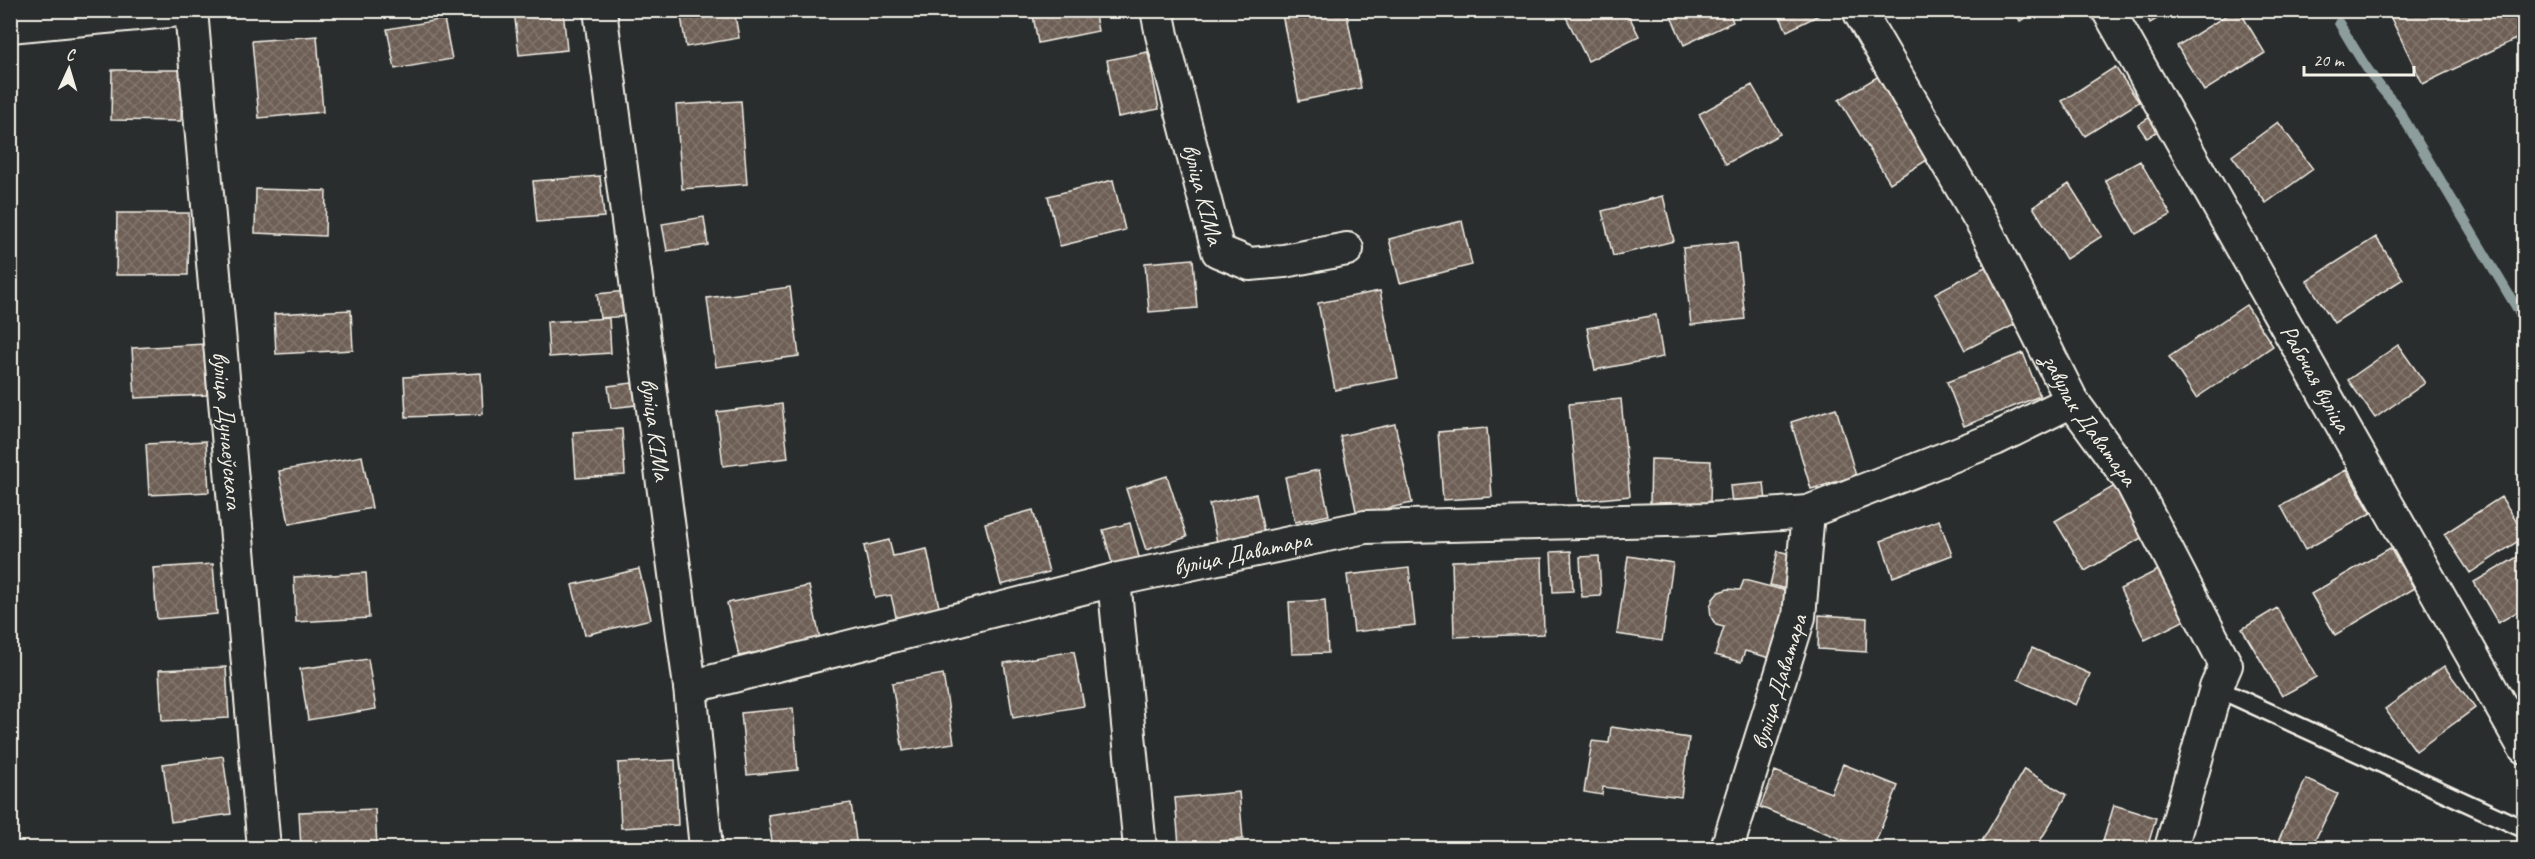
<svg xmlns="http://www.w3.org/2000/svg" width="2535" height="859" viewBox="0 0 2535 859" font-family="Caveat,sans-serif">
	<style>
		.lines { fill: none; stroke-linecap: round; stroke-linejoin: round }
		.stream { stroke: #8c9d9c; stroke-width: 10 }
		.building { fill: url(#building-cross-hatch); stroke: #f4f1e8; stroke-width: 1.5 }
		.lane-casing { stroke: #f4f1e8; stroke-width: 21 }
		.street-casing { stroke: #f4f1e8; stroke-width: 36 }
		.lane { stroke: #2a2d2e; stroke-width: 16 }
		.street { stroke: #2a2d2e; stroke-width: 32 }
		.labels { text-anchor: middle; stroke-width: 5; stroke-linejoin: round; paint-order: stroke }
		.street-label { font-size: 24px; fill: #f4f1e8; stroke: #2a2d2e }
	</style>
	<defs>
		<pattern id="building-cross-hatch" width="8" height="8" patternUnits="userSpaceOnUse" patternTransform="scale(1.5)"><rect width="8" height="8" fill="#6d5e54"/><path d="M0 0l8 8M0 8l8-8" fill="none" stroke="#82766d"/></pattern>
	</defs>
	<rect width="100%" height="100%" fill="#2a2d2e"/>
	<filter id="ink" filterUnits="userSpaceOnUse"><feTurbulence type="fractalNoise" baseFrequency=".0167" numOctaves="2"/><feDisplacementMap in="SourceGraphic" scale="12" xChannelSelector="R" yChannelSelector="G"/><feConvolveMatrix kernelMatrix="1 2 1 2 8 2 1 2 1" color-interpolation-filters="sRGB"/></filter>
	<g filter="url(#ink)">
		<g class="lines">
			<!-- stream -->
			<path class="stream" d="M2339,23C2356,51 2372,80 2395,104L2524,320"/>
		</g>
		<!-- building -->
		<path class="building" d="M514,10H563L567,50L519,55Z
			M680,10H734L739,38L686,47Z
			M1032,10H1094L1098,31L1038,43Z
			M1298,10H1346L1361,88L1299,101L1282,14Z
			M1565,10H1626L1639,36L1588,61L1563,11Z
			M1668,10H1728L1733,22L1684,45Z
			M1777,10H1829L1787,31Z
			M2014,10H2039L2020,21Z
			M2144,10H2172L2150,23Z
			M2235,10H2239L2265,53L2204,91L2177,46Z
			M2387,10H2524V35L2423,84Z
			M444,19L452,59L395,69L387,29Z
			M317,36L323,112L259,118L252,41Z
			M1148,52L1159,109L1118,117L1107,60Z
			M2115,67L2139,102L2085,136L2062,101Z
			M112,70H182L181,121L111,120Z
			M1882,74L1932,157L1890,183L1839,100Z
			M10,76H14L15,123H10Z
			M1752,85L1780,134L1726,164L1699,114Z
			M741,101L747,184L682,189L676,105Z
			M2159,111L2168,124L2147,138L2138,125Z
			M2278,122L2313,169L2266,203L2232,156Z
			M2140,161L2171,215L2136,234L2105,180Z
			M600,176L604,217L537,222L533,181Z
			M1113,180L1125,230L1060,246L1048,196Z
			M2069,184L2102,236L2066,259L2033,207Z
			M256,189L326,191L325,236L255,233Z
			M1663,196L1674,241L1613,256L1602,211Z
			M117,213H189L188,275H116Z
			M704,217L708,245L667,251L662,224Z
			M1462,221L1472,265L1400,283L1389,239Z
			M2376,237L2403,279L2334,323L2307,281Z
			M1737,242L1745,319L1691,325L1683,248Z
			M1193,259L1197,308L1149,312L1145,263Z
			M1987,266L2018,323L1965,350L1935,293Z
			M790,287L799,356L716,367L707,298Z
			M626,291L628,316L600,318L597,294Z
			M1380,291L1398,378L1335,390L1318,303Z
			M2246,305L2273,346L2196,398L2169,357Z
			M351,310L353,350L276,354L274,314Z
			M1656,315L1663,357L1595,370L1587,328Z
			M609,318L611,353L549,357L547,322Z
			M205,344L207,395L135,398L132,348Z
			M2398,345L2425,383L2375,418L2348,380Z
			M2023,353L2040,396L1964,426L1947,382Z
			M481,373L483,414L406,417L404,377Z
			M632,383L636,405L611,408L608,386Z
			M1621,399L1630,496L1578,501L1569,404Z
			M782,404L788,458L723,466L717,412Z
			M1836,408L1856,476L1811,489L1791,422Z
			M1395,424L1412,503L1357,515L1340,436Z
			M1487,428L1492,497L1443,500L1438,432Z
			M622,429L625,475L576,478L573,432Z
			M206,441L209,492L149,495L146,444Z
			M362,456L372,508L289,524L279,471Z
			M1651,459L1711,461L1710,505L1650,503Z
			M1319,470L1329,515L1295,522L1285,477Z
			M2346,470L2371,513L2305,550L2281,506Z
			M1167,476L1187,537L1146,550L1126,489Z
			M1764,483L1766,501L1732,504L1730,486Z
			M2118,484L2148,534L2085,571L2055,521Z
			M1256,494L1264,532L1217,542L1209,504Z
			M2501,497L2524,532V537L2470,573L2444,534Z
			M1033,510L1049,572L1001,585L985,523Z
			M1939,520L1952,555L1893,577L1881,541Z
			M1130,523L1140,561L1113,567L1103,530Z
			M889,540L893,556L927,549L940,612L897,621L891,595L875,598L864,546Z
			M2390,548L2414,588L2335,635L2311,594Z
			M1571,551L1573,591L1553,592L1551,552Z
			M1778,551L1799,556L1791,590L1770,585Z
			M2524,553V608L2498,623L2474,582Z
			M1599,556L1601,596L1582,597L1580,557Z
			M1628,556L1673,563L1662,641L1617,634Z
			M1542,558L1544,634L1454,637L1452,561Z
			M213,564L217,614L157,619L153,568Z
			M2166,566L2191,617L2145,640L2120,589Z
			M1409,568L1415,625L1354,632L1347,575Z
			M639,569L651,619L585,635L572,585Z
			M366,573L369,618L296,622L294,577Z
			M1744,580L1791,592L1774,659L1745,651L1741,662L1715,655L1724,627L1716,625L1711,617L1710,607L1713,599L1719,592L1728,589L1740,590Z
			M809,586L820,639L739,656L727,603Z
			M1325,600L1328,653L1292,654L1289,602Z
			M2277,608L2316,677L2282,696L2242,629Z
			M1819,615L1867,618L1866,652L1818,649Z
			M2032,648L2090,674L2076,705L2018,679Z
			M1074,651L1084,706L1013,718L1004,663Z
			M368,659L376,709L308,720L300,669Z
			M2444,666L2475,708L2416,751L2385,709Z
			M226,667L229,718L162,721L159,670Z
			M943,674L954,743L903,751L892,683Z
			M793,708L798,770L747,775L741,713Z
			M1611,727L1689,738L1681,797L1603,787L1602,795L1584,792L1592,741L1609,743Z
			M223,756L231,814L171,822L163,764Z
			M675,760L678,825L621,828L618,763Z
			M1843,764L1898,786L1873,848H1864L1760,807L1775,771L1831,793Z
			M2024,769L2067,795L2036,848H1994L1982,841Z
			M2306,779L2338,794L2311,848H2275Z
			M1239,792L1243,839L1179,845L1175,798Z
			M851,803L857,848H773L768,815Z
			M2114,805L2156,818L2147,848H2101Z
			M375,809L377,846L301,848L299,812Z"/>
		<g class="lines">
			<!-- lane casing -->
			<g class="lane-casing">
				<path id="lane" d="M2216,688L2524,829"/>
			</g>
			<!-- street casing -->
			<g class="street-casing">
				<g id="street">
					<path id="s1" d="M191,10L264,848"/>
					<path id="s2" d="M600,10L690,687L706,848"/>
					<path id="s3" d="M1157,10L1162,35L1218,251L1250,264L1284,261L1347,249"/>
					<path id="s4" d="M1863,10L1860,13L1984,226L2072,401L2132,483L2226,665L2216,688L2171,848"/>
					<path id="s5" d="M2108,10L2524,747"/>
					<path d="M10,26L179,10"/>
					<path d="M1114,580L1140,848"/>
					<path id="s6" d="M690,687L1114,580L1365,527L1709,519L1808,512"/>
					<path id="s7" d="M1727,848L1799,617L1808,512L1995,439L2072,401"/>
				</g>
			</g>
			<!-- lane -->
			<use href="#lane" class="lane"/>
			<!-- street -->
			<use href="#street" class="street"/>
		</g>
	</g>
	<g class="labels">
		<!-- street labels -->
		<g class="street-label">
			<text dy="8" stroke="none"><textPath href="#s3" startOffset="190">вуліца КІМа</textPath></text>
			<text dy="8" stroke="none"><textPath href="#s5" startOffset="423">Рабочая вуліца</textPath></text>
			<text dy="8" stroke="none"><textPath href="#s4" startOffset="472">завулак Даватара</textPath></text>
			<text dy="8" stroke="none"><textPath href="#s2" startOffset="423">вуліца КІМа</textPath></text>
			<text dy="8" stroke="none"><textPath href="#s1" startOffset="422">вуліца Дунаеўскага</textPath></text>
			<text dy="8" stroke="none"><textPath href="#s6" startOffset="568">вуліца Даватара</textPath></text>
			<text dy="8" stroke="none"><textPath href="#s7" startOffset="174">вуліца Даватара</textPath></text>
		</g>
	</g>
	<!-- margin -->
	<rect width="2535" height="859" fill="none" stroke="#2a2d2e" stroke-width="36"/>
	<rect x="18" y="18" width="2499" height="823" fill="none" stroke="#f4f1e8" stroke-width="2" filter="url(#ink)"/>
	<!-- north arrow -->
	<g transform="translate(69 69) rotate(4)" stroke="#2a2d2e" stroke-width="4.5" paint-order="stroke">
	<path d="M0-4.5L10 22L0 15L-10 22Z" fill="#f4f1e8"/>
	<text y="-9" font-size="16" font-weight="bold" text-anchor="middle" fill="#f4f1e8">С</text>
	</g>
	<!-- scale -->
	<path d="M2304 66v9h110v-9" fill="none" stroke="#f4f1e8" stroke-width="3"/>
	<text x="2313" y="66" font-size="18" fill="#f4f1e8" stroke="#2a2d2e" stroke-width="4.5" paint-order="stroke">20 m</text>
</svg>
